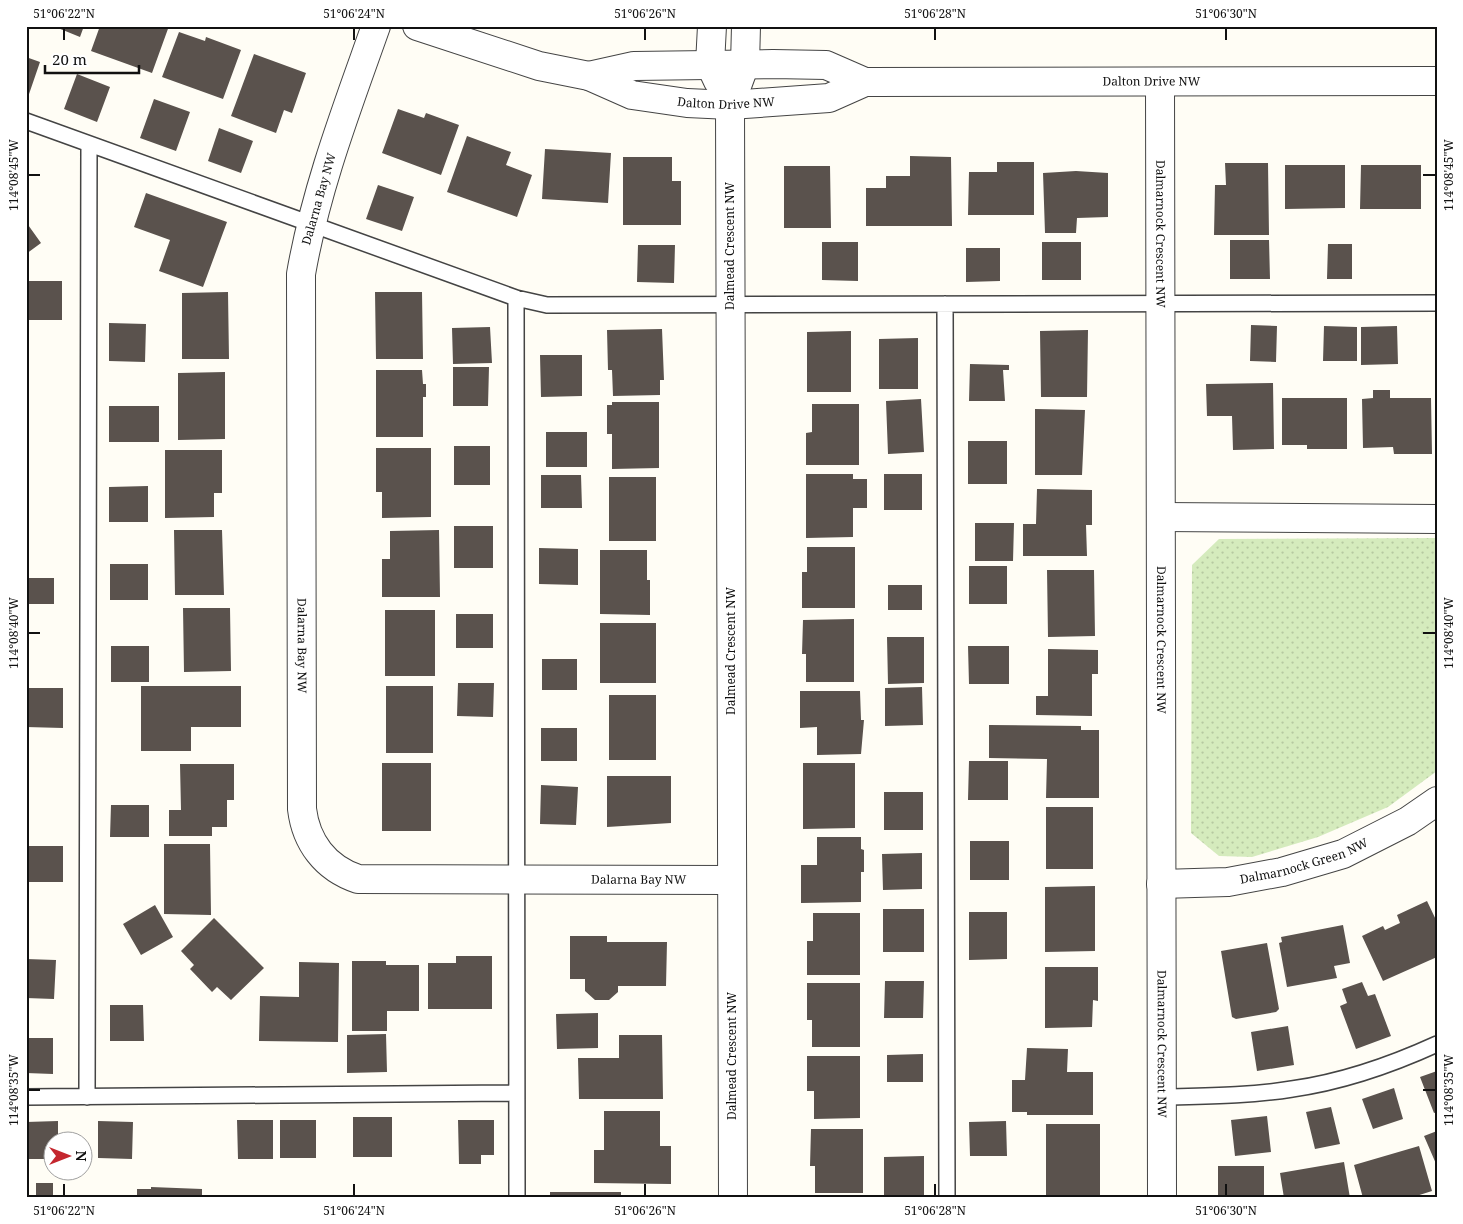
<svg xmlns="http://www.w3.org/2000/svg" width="1463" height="1224" viewBox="0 0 1463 1224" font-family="'Noto Serif',serif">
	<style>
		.park { fill: url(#park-dots) }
		.building { fill: #5a524d }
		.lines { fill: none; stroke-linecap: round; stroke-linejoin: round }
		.service-casing { stroke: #444; stroke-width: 18 }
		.minor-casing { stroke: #444; stroke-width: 30 }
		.service { stroke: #fff; stroke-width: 15 }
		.minor { stroke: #fff; stroke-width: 28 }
		.ticks { fill: none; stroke: #111; stroke-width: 2 }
		.labels { text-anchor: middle; stroke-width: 5; stroke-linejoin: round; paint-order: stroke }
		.street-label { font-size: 12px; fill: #111; stroke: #fff }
		.neatline { fill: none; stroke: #111; stroke-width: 2 }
		.ticks-label { font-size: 12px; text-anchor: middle; fill: #111 }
	</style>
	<defs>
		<pattern id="park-dots" width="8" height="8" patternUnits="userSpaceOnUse" patternTransform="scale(1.25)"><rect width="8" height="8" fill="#d5ebbd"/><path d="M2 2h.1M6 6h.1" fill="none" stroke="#b6c8a1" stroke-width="1.8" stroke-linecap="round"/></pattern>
	</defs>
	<rect width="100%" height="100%" fill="#fffdf5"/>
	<!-- park -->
	<path class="park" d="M1437,538V771L1388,807L1318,837L1252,857L1219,856L1191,833L1192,565L1219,539Z"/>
	<!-- building -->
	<path class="building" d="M53,26H84L80,37Z
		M100,26H169L152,73L91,51Z
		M179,32L205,41L206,37L241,50L223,99L162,77Z
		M254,54L306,73L292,113L284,110L276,133L231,116Z
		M26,57L40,62L28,97H26Z
		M77,74L110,87L97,122L64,109Z
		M154,99L190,112L176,151L140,138Z
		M398,109L424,118L426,113L459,125L441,175L382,153Z
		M219,128L253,141L241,173L208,161Z
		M467,136L511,152L506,165L532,175L517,217L447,192Z
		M545,149L611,153L608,203L542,199Z
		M910,156L951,157L952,226H866V188H886V176H910Z
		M623,157H672V181H681V225H623Z
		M997,162H1034V215H968L969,172H997Z
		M1225,163H1268L1269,235H1214L1215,185H1226Z
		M1285,165H1345V208L1285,209Z
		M1361,165H1421V209H1360Z
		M784,166H830L831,228H784Z
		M1076,171L1108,173V217L1077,218L1076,233H1045L1043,173Z
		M378,185L414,197L402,231L366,219Z
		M146,193L227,222L203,287L159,271L170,240L134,227Z
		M26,222L41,243L26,254Z
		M1230,240H1269L1270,279H1230Z
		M822,242H858V281L822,280Z
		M1042,242H1081V280H1042Z
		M1328,244H1352V279H1327Z
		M638,245H675L674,283L637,282Z
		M966,248H1000V281L966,282Z
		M26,281H62V320H26Z
		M228,292L229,359H182V293Z
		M375,292H422L423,359H376Z
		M109,323L146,324L145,362L109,361Z
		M1251,325L1277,326L1276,362L1250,361Z
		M1324,326L1357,327V361H1323Z
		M1397,326L1398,364L1361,365V327Z
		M490,327L492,363L453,364L452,328Z
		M662,329L664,380H660V395L613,396L612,370H608L607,330Z
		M1088,330L1087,397H1041L1040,331Z
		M851,331V392H807V332Z
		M918,338V389H879V339Z
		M540,355H582V396L541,397Z
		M970,364L1009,365V370H1003L1005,401H969Z
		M453,367H489L488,406H453Z
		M376,370H422L423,384H426V397H423V437H376Z
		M225,372V439L178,440V373Z
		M1273,383L1274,449L1233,450L1232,416H1207L1206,384Z
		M1373,390H1390V398H1431L1432,454H1394L1393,447L1363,448L1362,399L1373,398Z
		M1282,398H1347V449H1307V445H1282Z
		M921,399L924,452L888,454L886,401Z
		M612,402H659V468L612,469V434H607V405H612Z
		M812,404H859V465H806V433L812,432Z
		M109,406H159V442H109Z
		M1035,409L1085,410L1082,475H1035Z
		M546,432H587V467H546Z
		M968,441H1007V484H968Z
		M454,446H490V485H454Z
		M376,448H431V517L382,518V492H376Z
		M165,450H222V493H214V517L165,518Z
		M806,474H853V479H867V508H853V537L806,538Z
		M884,474H922V510H884Z
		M541,475H581L582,508H541Z
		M609,477H656V541H609Z
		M148,486V522H109V487Z
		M1037,489L1092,490V525H1086L1087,556H1023V524H1036Z
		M975,523H1014L1013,561H975Z
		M454,526H493V568H454Z
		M174,530H222L224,595H175Z
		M439,530L440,597H382V559H390V531Z
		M807,547H855V608H802V572H807Z
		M539,548L578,549V585L539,584Z
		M600,550H647V580H650V615L600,614Z
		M110,564H148V600H110Z
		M969,566H1007V604H969Z
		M1047,570H1094L1095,636L1048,637Z
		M26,578H54V604H26Z
		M888,585H922V610H888Z
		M183,608H230L231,671L184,672Z
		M385,610H435V676H385Z
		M456,614H493V648H456Z
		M854,619V682H806V654H802L803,620Z
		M600,623H656V683H600Z
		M887,637H924V683L888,684Z
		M111,646H149V682H111Z
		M968,646H1009V684H969Z
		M1048,649L1098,650V674H1092V716L1036,715V696H1048Z
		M542,659H577V690H542Z
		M458,683H494L493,717L457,716Z
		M141,686H241V727H191V751H141Z
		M386,686H433V753H386Z
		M922,687L923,725L885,726V688Z
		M26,688H63V728L26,727Z
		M800,691H860L861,720H864L861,754L817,755V727L800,728Z
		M609,695H656V760H609Z
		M989,725L1081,726V730H1099V798H1046L1047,759L989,758Z
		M541,728H577V761H541Z
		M969,761H1008V800H968Z
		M382,763H431V831H382Z
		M803,763H855V828L803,829Z
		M180,764H234V800H227V827H212V836H169V810H181Z
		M607,776H671V823L607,827Z
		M541,785L578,787L576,825L540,824Z
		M884,792H923V830H884Z
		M111,805H149V837H110Z
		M1046,807H1093V869H1046Z
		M817,837H861V849L864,850V872H861V902L801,903V865H817Z
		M970,841H1009V880H970Z
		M164,844H210L211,915L164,914Z
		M26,846H63V882H26Z
		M922,853V889L883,890L882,854Z
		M1095,886V951L1045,952V887Z
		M1427,901L1437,922V957L1383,981L1362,936L1383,926L1385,930L1400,923L1397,915Z
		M155,905L173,937L141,955L123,924Z
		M883,909H924V952H883Z
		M969,912H1007V959L969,960Z
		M813,913H860V975H807V941H813Z
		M214,918L264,968L231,1000L217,987L212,992L190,969L194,965L181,951Z
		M1343,925L1350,963L1334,966L1337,978L1287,987L1279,943L1282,942L1281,937Z
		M570,936H607V942H667L666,986H618V992L609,1000H595L585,991V979H570Z
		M1267,943L1279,1009L1276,1012L1236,1019L1232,1017L1221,951Z
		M456,956H492V1009H428V963H456Z
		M26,959L56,960L54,999L26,998Z
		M352,961H386V965H419V1011H387V1031H352Z
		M299,962L339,963L338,1042L259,1041L260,996L299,997Z
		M1045,967H1098V1001L1093,1000L1092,1027L1045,1028Z
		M885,981H924L923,1018H884Z
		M1362,982L1368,996L1375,994L1391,1036L1356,1049L1340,1006L1347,1003L1342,989Z
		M807,983H860V1047H812V1020H807Z
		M110,1005H143L144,1041H110Z
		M598,1013V1048L557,1049L556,1014Z
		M1288,1026L1294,1065L1257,1071L1251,1032Z
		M386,1034L387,1072L347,1073V1035Z
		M619,1035H662L663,1099H579L578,1058H619Z
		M26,1038H53V1074L26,1073Z
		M1027,1048L1068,1049L1067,1072H1093V1115H1027V1112H1012V1080H1025Z
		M923,1054V1082H887V1055Z
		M807,1056H860V1118L814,1119V1091H807Z
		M1437,1071V1112L1434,1113L1420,1077Z
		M1394,1088L1403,1119L1373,1129L1362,1099Z
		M1331,1107L1340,1144L1315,1149L1306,1112Z
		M604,1111H660V1146H671V1184L594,1183V1150H604Z
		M1267,1116L1271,1152L1235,1156L1231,1120Z
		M353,1117H392V1157H353Z
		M237,1120H273V1159H238Z
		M280,1120H316V1158H280Z
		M458,1120H494V1155H481V1164H459Z
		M58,1121V1142H52V1159H26V1122Z
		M98,1121L133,1122L132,1159L98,1158Z
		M1006,1121L1007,1156H970L969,1122Z
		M1046,1124H1100V1195H1046Z
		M811,1129H863V1193H815V1166H810Z
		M1437,1131V1166L1424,1136Z
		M1419,1146L1432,1191L1410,1198H1363L1354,1165Z
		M924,1156V1196L884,1197V1157Z
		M1344,1162L1350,1198H1284L1280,1173Z
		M1218,1166H1264V1198H1218Z
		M36,1183H53V1198H36Z
		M151,1187L202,1189V1198H137V1189H151Z
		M550,1192H621V1198H550Z"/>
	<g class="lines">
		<!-- service casing -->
		<g class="service-casing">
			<path id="service" d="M26,121L516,298L547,305L1437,303
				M516,298L517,1198
				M945,304L947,1198
				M26,1097L516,1093
				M87,1097L89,145
				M1163,1097C1205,1096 1250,1096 1292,1089C1342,1082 1391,1065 1437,1044"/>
		</g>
		<!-- minor casing -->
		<g class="minor-casing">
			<g id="minor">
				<path id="s1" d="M376,26C347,108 316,188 301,274L302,809C306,842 325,868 358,879L731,880"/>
				<path id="s2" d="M417,26L539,66L589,76L632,95L687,103L730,105L829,98L865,82L1437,81"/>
				<path d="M712,26L710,64L718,81"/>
				<path d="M589,76L634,66L773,64L826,65L865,82"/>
				<path id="s3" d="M1160,82L1162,1198"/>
				<path d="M1161,517L1437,519"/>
				<path id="s4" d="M1161,884L1228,882L1282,872L1343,854L1408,821L1437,801"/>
				<path d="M733,1198L730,105L745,64L746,26"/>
			</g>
		</g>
		<!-- service -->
		<use href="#service" class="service"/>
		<!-- minor -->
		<use href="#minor" class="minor"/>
	</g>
	<!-- ticks -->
	<path class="ticks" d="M64,28V40M354,28V40M645,28V40M935,28V40M1226,28V40M28,175H40M1423,175H1436M28,633H40M1423,633H1436M28,1090H40M1423,1090H1436M64,1184V1196M354,1184V1196M645,1184V1196M935,1184V1196M1226,1184V1196"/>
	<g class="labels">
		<!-- street labels -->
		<g class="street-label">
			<text dy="4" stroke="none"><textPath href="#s2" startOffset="750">Dalton Drive NW</textPath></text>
			<text dy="4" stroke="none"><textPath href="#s2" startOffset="321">Dalton Drive NW</textPath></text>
			<text transform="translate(319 199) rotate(-74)" y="4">Dalarna Bay NW</text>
			<text dy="4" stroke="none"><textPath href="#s3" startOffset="152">Dalmarnock Crescent NW</textPath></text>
			<text transform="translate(730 246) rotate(-90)" y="4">Dalmead Crescent NW</text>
			<text dy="4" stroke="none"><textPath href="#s3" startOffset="558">Dalmarnock Crescent NW</textPath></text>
			<text dy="4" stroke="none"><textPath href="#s1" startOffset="631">Dalarna Bay NW</textPath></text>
			<text transform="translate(731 651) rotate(-90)" y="4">Dalmead Crescent NW</text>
			<text dy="4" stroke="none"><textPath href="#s4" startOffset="146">Dalmarnock Green NW</textPath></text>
			<text dy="4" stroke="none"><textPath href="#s1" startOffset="1170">Dalarna Bay NW</textPath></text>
			<text dy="4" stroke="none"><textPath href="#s3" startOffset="962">Dalmarnock Crescent NW</textPath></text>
			<text transform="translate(732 1056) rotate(-90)" y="4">Dalmead Crescent NW</text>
		</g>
	</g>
	<!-- border -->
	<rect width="1463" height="1224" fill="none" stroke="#ffffff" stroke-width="55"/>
	<!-- north arrow -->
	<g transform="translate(68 1156) rotate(90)"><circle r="24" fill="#ffffff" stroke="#a0a0a0"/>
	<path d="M0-4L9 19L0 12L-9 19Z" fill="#c4262e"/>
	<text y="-8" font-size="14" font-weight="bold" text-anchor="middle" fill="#111111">N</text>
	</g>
	<!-- scale -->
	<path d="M45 65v8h94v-8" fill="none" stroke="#111111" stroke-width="2.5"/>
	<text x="52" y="65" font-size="15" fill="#111111" stroke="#ffffff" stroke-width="4" paint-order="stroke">20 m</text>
	<rect x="28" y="28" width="1408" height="1168" class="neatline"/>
	<g class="ticks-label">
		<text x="64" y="18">51°06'22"N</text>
		<text x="354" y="18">51°06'24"N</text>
		<text x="645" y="18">51°06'26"N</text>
		<text x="935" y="18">51°06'28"N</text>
		<text x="1226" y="18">51°06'30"N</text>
		<text transform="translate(1449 175) rotate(-90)" y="4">114°08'45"W</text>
		<text transform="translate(14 175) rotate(-90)" y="4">114°08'45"W</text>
		<text transform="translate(1449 633) rotate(-90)" y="4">114°08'40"W</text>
		<text transform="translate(14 633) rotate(-90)" y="4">114°08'40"W</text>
		<text transform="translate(1449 1090) rotate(-90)" y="4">114°08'35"W</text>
		<text transform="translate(14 1090) rotate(-90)" y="4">114°08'35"W</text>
		<text x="64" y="1215">51°06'22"N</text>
		<text x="354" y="1215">51°06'24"N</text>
		<text x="645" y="1215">51°06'26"N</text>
		<text x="935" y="1215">51°06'28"N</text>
		<text x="1226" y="1215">51°06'30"N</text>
	</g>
</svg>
